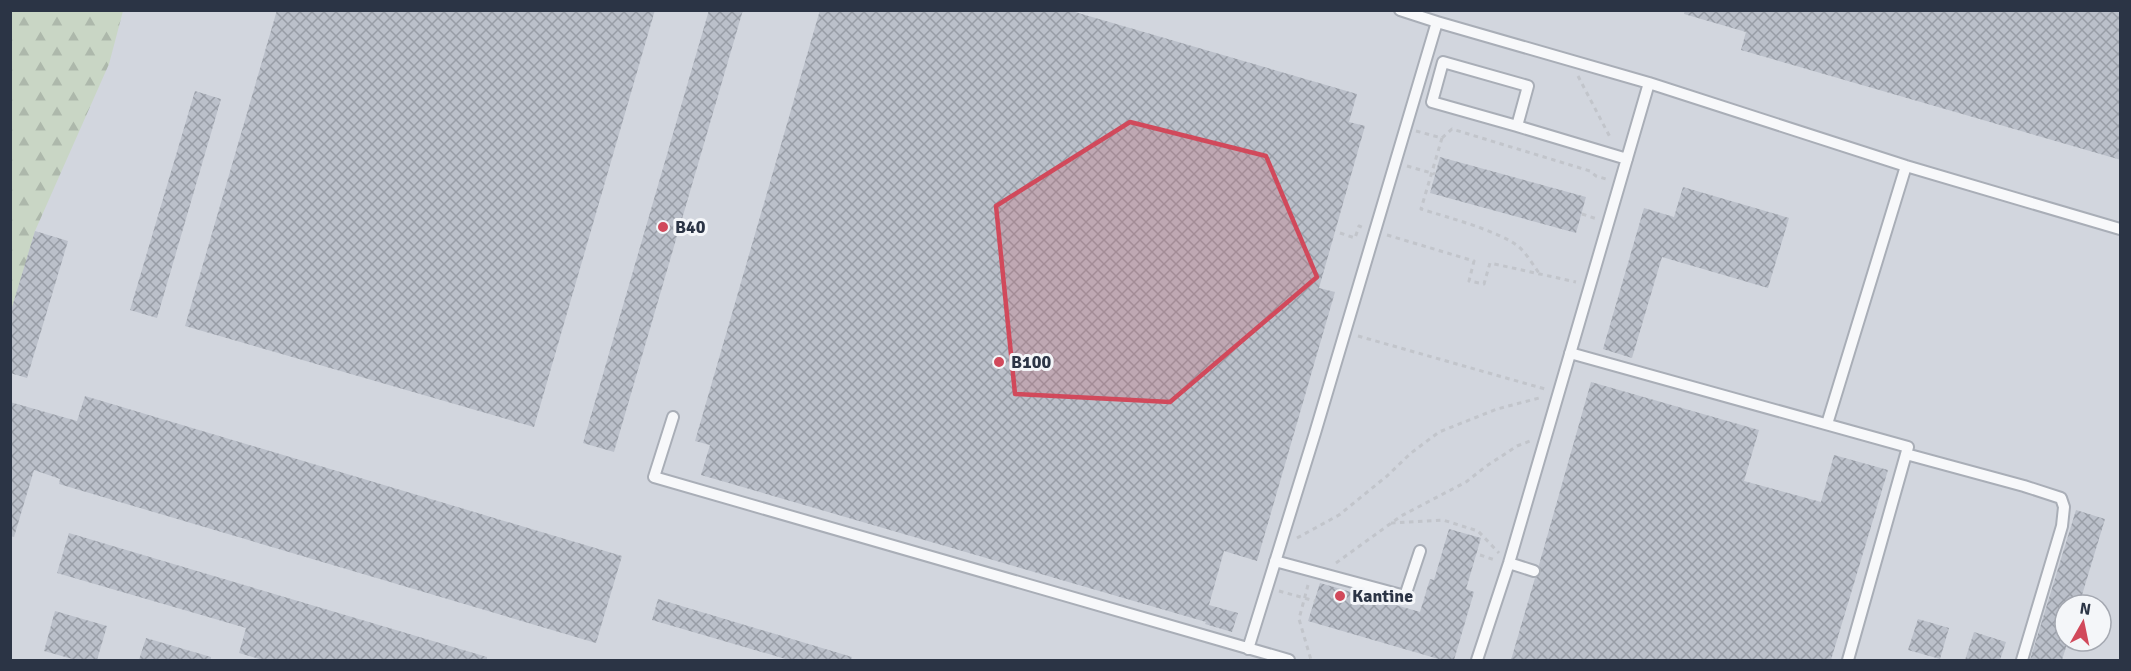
<svg xmlns="http://www.w3.org/2000/svg" width="2131" height="671" viewBox="0 0 2131 671" font-family="Signika,sans-serif">
	<style>
		.built { fill: #d2d6de; fill-rule: evenodd }
		.forest { fill: url(#forest-firs) }
		.building { fill: url(#building-cross-hatch) }
		.lines { fill: none; stroke-linecap: round; stroke-linejoin: round }
		.lane-casing { stroke: #a9aeb7; stroke-width: 14 }
		.path { stroke: #c2c5cb; stroke-width: 3; stroke-dasharray: 4.5 4.5; stroke-linecap: butt }
		.lane { stroke: #f7f8fa; stroke-width: 10 }
		.marked { fill: #d1495b; fill-opacity: 0.2; stroke: #d1495b; stroke-width: 4.5; stroke-linejoin: round }
		.poi-dot { fill: #d1495b; stroke: #f4f6f9; stroke-width: 2 }
		.labels { text-anchor: middle; stroke-width: 6; stroke-linejoin: round; paint-order: stroke }
		.poi-label { font-size: 18px; font-weight: bold; fill: #2b3445; stroke: #f4f6f9; text-anchor: start }
	</style>
	<defs>
		<pattern id="forest-firs" width="22" height="20" patternUnits="userSpaceOnUse" patternTransform="scale(1.5)"><rect width="22" height="20" fill="#c9d6c5"/><path d="M5 1l3.5 6h-7zM16 11l3.5 6h-7z" fill="#adb8ab"/></pattern>
		<pattern id="building-cross-hatch" width="8" height="8" patternUnits="userSpaceOnUse" patternTransform="scale(1.5)"><rect width="8" height="8" fill="#bbc0ca"/><path d="M0 0l8 8M0 8l8-8" fill="none" stroke="#989da6"/></pattern>
	</defs>
	<rect width="100%" height="100%" fill="#e4e7ec"/>
	<!-- built -->
	<path class="built" d="M10,11H2120V660H11ZM2065,605H2101V641H2065Z"/>
	<!-- forest -->
	<path class="forest" d="M11,11H123L109,64L35,231L11,314Z"/>
	<!-- building -->
	<path class="building" d="M277,10H655L534,427L185,326Z
		M709,10H743L614,452L583,443Z
		M820,10H1068L1357,94L1349,122L1365,126L1319,288L1335,292L1257,561L1224,551L1209,605L1238,613L1232,632L1205,624L1206,622L701,475L710,445L695,441Z
		M1685,10H2121V160L1741,50L1746,32L1684,14Z
		M195,91L221,99L157,318L130,310Z
		M1440,157L1586,197L1576,233L1430,193Z
		M1683,187L1789,218L1768,288L1662,257L1632,358L1603,349L1644,208L1674,217Z
		M35,231L68,241L27,378L10,373V314Z
		M1591,382L1759,430L1744,481L1821,502L1834,455L1888,470L1831,660H1511L1535,578L1541,573L1539,565Z
		M85,396L622,556L596,643L59,484L60,479L34,470L14,537L10,536V402L77,421Z
		M2076,510L2105,519L2079,605H2065V641H2068L2062,660H2030Z
		M1449,529L1481,538L1466,589L1474,592L1454,660H1442L1308,621L1320,583L1420,612L1430,579L1434,580Z
		M69,533L487,657V660H263L239,653L246,628L57,573Z
		M658,599L852,657L851,660H789L652,620Z
		M55,611L107,626L97,660H76L44,651Z
		M1918,619L1949,628L1940,659L1908,650Z
		M1974,632L2006,642L2000,660H1965Z
		M146,638L211,657V660H139Z"/>
	<g class="lines">
		<!-- lane casing -->
		<g class="lane-casing">
			<path id="lane" d="M1437,22L1649,83L1906,166L2120,229
				M1517,126L1432,102L1443,62L1528,86L1517,126L1627,159
				M1570,353L1908,447L1848,660
				M673,417L654,477L1289,660
				M1827,424L1906,166
				M1906,454L2024,486L2061,498L2064,507L2062,526L2022,660
				M1275,561L1405,596L1420,551
				M1509,563L1534,571
				M1248,649L1315,433L1437,22L1400,10
				M1477,660L1509,563L1649,83"/>
		</g>
		<!-- path -->
		<path class="path" d="M1578,76L1611,139
			M1416,131L1442,138L1452,129L1590,171L1596,176L1606,179
			M1442,138L1421,209C1446,217 1500,231 1519,247C1527,254 1533,265 1539,273
			M1407,166L1435,174
			M1582,214L1597,219
			M1340,233L1355,238L1359,226L1364,228
			M1387,235L1474,261L1469,281L1484,284L1490,263L1576,282
			M1358,336L1545,389
			M1391,523L1443,520L1478,531L1499,553
			M1297,538L1339,515L1387,476L1411,453L1439,432L1497,409L1543,397
			M1480,555L1495,560
			M1336,563L1401,516L1466,482L1485,467L1517,446L1530,441
			M1308,585L1299,619L1311,660
			M1279,591L1315,601"/>
		<!-- lane -->
		<use href="#lane" class="lane"/>
	</g>
	<!-- marked area -->
	<path class="marked" d="M1130,122L1266,156L1317,277L1170,402L1015,394L996,206Z"/>
	<!-- markers -->
	<g class="poi-dot">
		<circle cx="663" cy="227" r="6"/>
		<circle cx="999" cy="362" r="6"/>
		<circle cx="1340" cy="596" r="6"/>
	</g>
	<g class="labels">
		<!-- poi labels -->
		<g class="poi-label">
			<text x="675" y="233">B40</text>
			<text x="1011" y="368">B100</text>
			<text x="1352" y="602">Kantine</text>
		</g>
	</g>
	<!-- border -->
	<rect width="2131" height="671" fill="none" stroke="#2b3445" stroke-width="24"/>
	<!-- north arrow -->
	<g transform="translate(2083 623) rotate(9)"><circle r="28" fill="#f4f6f9" stroke="#a4a8b1" stroke-width="1.5"/>
	<path d="M0-4.5L10 22L0 15L-10 22Z" fill="#d1495b"/>
	<text y="-9" font-size="16" font-weight="bold" text-anchor="middle" fill="#2b3445">N</text>
	</g>
</svg>
